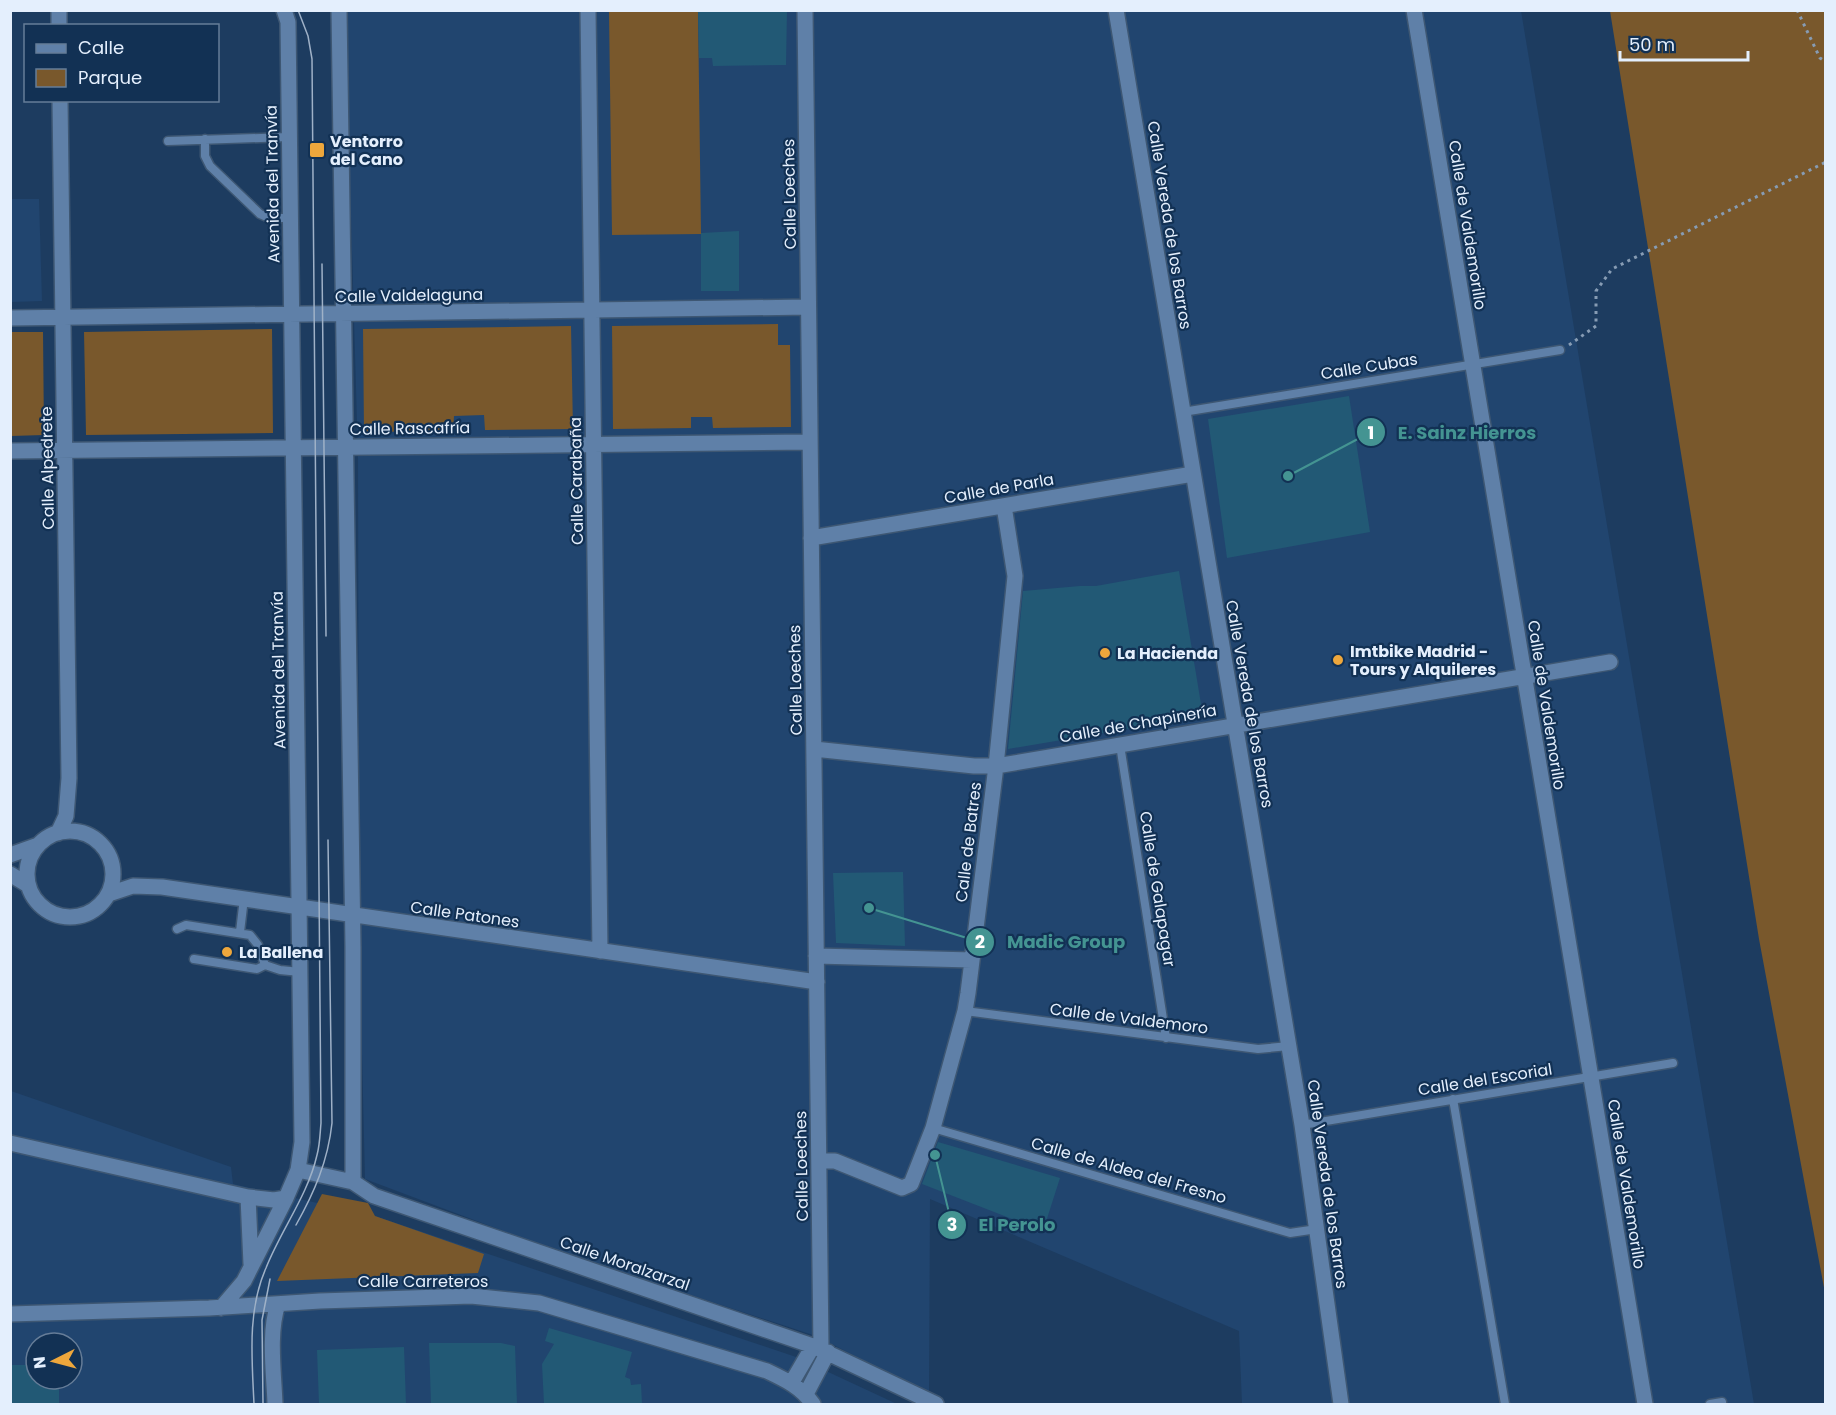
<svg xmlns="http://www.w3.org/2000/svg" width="1836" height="1415" viewBox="0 0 1836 1415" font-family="Poppins,sans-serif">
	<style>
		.built { fill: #21456f; fill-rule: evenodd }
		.green { fill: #79582c }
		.building { fill: #225975 }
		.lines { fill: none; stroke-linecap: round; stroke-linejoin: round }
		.service-casing { stroke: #3e5773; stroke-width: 11 }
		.minor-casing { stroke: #3e5773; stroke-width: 18 }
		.path { stroke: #879cb4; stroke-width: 3; stroke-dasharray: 3 4.5; stroke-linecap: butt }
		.service { stroke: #5f80a8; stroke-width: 8 }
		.minor { stroke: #5f80a8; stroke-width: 15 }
		.tram { stroke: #9fb1c7; stroke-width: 1.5 }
		.poi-dot { fill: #eea73c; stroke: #123154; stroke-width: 2 }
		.labels { text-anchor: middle; stroke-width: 4.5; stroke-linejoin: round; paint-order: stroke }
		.poi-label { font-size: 16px; font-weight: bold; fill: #e4effd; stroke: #123154; text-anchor: start }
		.street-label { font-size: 16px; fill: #e4effd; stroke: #123154 }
		.leader { fill: none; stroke: #449492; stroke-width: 2 }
		.callout-dot { fill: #449492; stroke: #123154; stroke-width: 2 }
		.mark-label { font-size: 18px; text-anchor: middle; font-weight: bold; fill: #fff }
		.callout-label { font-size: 18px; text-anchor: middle; font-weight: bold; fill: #449492; stroke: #123154; stroke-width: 4.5; stroke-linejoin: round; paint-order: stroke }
	</style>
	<rect width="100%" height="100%" fill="#1d3c60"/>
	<!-- built -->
	<path class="built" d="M345,11H1521L1754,1404H1242L1239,1331L930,1199L929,1394L816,1336L559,1252L365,1179L359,930L358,456Z
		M11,199H39L42,301L11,302Z
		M11,1091L231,1167L233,1184L375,1216L796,1357L897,1404H11ZM36,1343H72V1379H36Z"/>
	<!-- green -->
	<path class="green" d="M609,11H698L701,234L612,235Z
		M1610,11H1825V1293L1759,939Z
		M778,324V345H790L791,427L713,428L712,417H691V428L613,429L612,326Z
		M571,326L573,429L485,430L484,415L454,416L453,431L364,432L363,329Z
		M272,329L273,433L86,435L84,332Z
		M11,332H43L44,435L11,436Z
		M322,1194L368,1203L375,1216L484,1254L478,1273L277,1281Z"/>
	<!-- building -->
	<path class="building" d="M698,10H787L786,65L713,66L712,58H699Z
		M739,231V291H701V233Z
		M1349,396L1370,532L1227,558L1208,419Z
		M1179,571L1203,716L1008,749L1023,591L1080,586H1096Z
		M903,872L905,946L836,943L833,873Z
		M938,1142L1060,1178L1043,1231L922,1184Z
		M549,1328L632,1352L625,1377L630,1379L631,1385L641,1384L642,1404H544L542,1364L554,1344L545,1341Z
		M429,1343H501L515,1346L517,1404H431Z
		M404,1347L406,1404H319L317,1350Z
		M10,1365H36V1379H59V1404H10Z"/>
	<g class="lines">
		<!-- service casing -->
		<g class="service-casing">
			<path id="service" d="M205,139V156L210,166L260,214L269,218H291
				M168,141L289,137
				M1183,412L1560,350
				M1120,745L1166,1038
				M177,929L186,925L250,935L258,945L265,965L280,970L300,972
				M240,932L244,898
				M194,959L257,969L265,965
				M965,1011L1258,1049L1289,1046
				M1453,1099L1505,1404
				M1302,1125L1673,1063
				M933,1128L1290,1233L1317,1229
				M1710,1404L1722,1402"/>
		</g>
		<!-- minor casing -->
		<g class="minor-casing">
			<path id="minor" d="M59,10V26
				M339,10L353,947V1182
				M588,10L600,951
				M805,10L821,1349
				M1116,10L1302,1125L1341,1404
				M1414,10L1645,1404
				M10,318L808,307
				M10,451L810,442
				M811,538L1193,474
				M814,749L974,766H996L1610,662
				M27 874a43 43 0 1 1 86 0a43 43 0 1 1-86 0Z
				M58,833L66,816L69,778L60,100
				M10,855L38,845
				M10,874L28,885
				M109,894L133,886L162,887L817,982
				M816,956L972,960
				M10,1143L248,1197
				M819,1161H835L902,1188L911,1184L933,1128L965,1011L968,993L996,766L1015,576L1004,506
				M298,1170L353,1182L374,1196L813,1346L936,1404
				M251,1264L248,1197L274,1200L286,1198
				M221,1308L244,1281L286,1198L298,1170L302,1142L288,22L284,10
				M10,1314L209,1308L320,1301L471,1296L539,1303L767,1371C786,1380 801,1387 813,1404
				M792,1382L813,1346
				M806,1394L828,1352
				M275,1404C274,1374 268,1333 278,1304"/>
		</g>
		<!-- path -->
		<path class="path" d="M1797,10L1820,58L1826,62
			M1569,345L1596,326V291L1612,269L1826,162"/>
		<!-- service -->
		<use href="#service" class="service"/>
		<!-- minor -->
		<use href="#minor" class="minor"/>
		<!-- tram -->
		<path class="tram" d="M322,264L326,636
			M296,1225C314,1193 328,1161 332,1123L328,840
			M254,1404C252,1359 247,1311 266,1268C281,1230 308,1195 317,1155C320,1144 320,1133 321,1123L312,59L308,36L298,10
			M263,1404L262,1320L270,1279"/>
	</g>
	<!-- markers -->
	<g class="poi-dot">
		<rect x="309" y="142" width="16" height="16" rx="3"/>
		<circle cx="1105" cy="653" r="6"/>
		<circle cx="1338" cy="660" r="6"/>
		<circle cx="227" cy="952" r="6"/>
	</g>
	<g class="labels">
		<!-- poi labels -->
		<g class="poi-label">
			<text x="330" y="147">Ventorro<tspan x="330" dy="18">del Cano</tspan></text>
			<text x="1350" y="657">Imtbike Madrid -<tspan x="1350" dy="18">Tours y Alquileres</tspan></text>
			<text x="1117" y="659">La Hacienda</text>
			<text x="239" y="958">La Ballena</text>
		</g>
		<!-- street labels -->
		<g class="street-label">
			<text transform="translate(272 184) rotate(-91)" y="6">Avenida del Tranvía</text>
			<text transform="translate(789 194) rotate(-91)" y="6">Calle Loeches</text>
			<text transform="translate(1170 225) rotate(81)" y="6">Calle Vereda de los Barros</text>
			<text transform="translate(1468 225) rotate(81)" y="6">Calle de Valdemorillo</text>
			<text transform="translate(409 295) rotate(-1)" y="6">Calle Valdelaguna</text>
			<text transform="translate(1369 366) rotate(-9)" y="6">Calle Cubas</text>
			<text transform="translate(410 428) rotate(-1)" y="6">Calle Rascafría</text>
			<text transform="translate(47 468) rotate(-91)" y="6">Calle Alpedrete</text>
			<text transform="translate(576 481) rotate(-91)" y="6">Calle Carabaña</text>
			<text transform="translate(999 488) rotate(-10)" y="6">Calle de Parla</text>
			<text transform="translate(278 670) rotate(-91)" y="6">Avenida del Tranvía</text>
			<text transform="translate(795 680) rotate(-91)" y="6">Calle Loeches</text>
			<text transform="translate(1250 704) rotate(80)" y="6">Calle Vereda de los Barros</text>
			<text transform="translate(1547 705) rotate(81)" y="6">Calle de Valdemorillo</text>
			<text transform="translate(1138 723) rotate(-10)" y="6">Calle de Chapinería</text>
			<text transform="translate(968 842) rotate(-83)" y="6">Calle de Batres</text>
			<text transform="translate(1158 889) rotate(81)" y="6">Calle de Galapagar</text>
			<text transform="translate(465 914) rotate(8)" y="6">Calle Patones</text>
			<text transform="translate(1129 1018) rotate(7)" y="6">Calle de Valdemoro</text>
			<text transform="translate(1485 1079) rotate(-9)" y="6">Calle del Escorial</text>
			<text transform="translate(801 1166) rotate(-91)" y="6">Calle Loeches</text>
			<text transform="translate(1129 1170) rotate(16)" y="6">Calle de Aldea del Fresno</text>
			<text transform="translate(1328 1184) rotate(82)" y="6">Calle Vereda de los Barros</text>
			<text transform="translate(1627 1184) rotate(81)" y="6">Calle de Valdemorillo</text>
			<text transform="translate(625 1263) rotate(19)" y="6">Calle Moralzarzal</text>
			<text x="423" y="1287">Calle Carreteros</text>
		</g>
	</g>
	<!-- callouts -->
	<path class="leader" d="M1288 476L1371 432M869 908L980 942M935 1155L952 1225"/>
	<g class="callout-dot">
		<circle cx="1288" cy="476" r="6"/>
		<circle cx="869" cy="908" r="6"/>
		<circle cx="935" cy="1155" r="6"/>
		<circle cx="1371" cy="432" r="15"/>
		<circle cx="980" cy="942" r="15"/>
		<circle cx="952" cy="1225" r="15"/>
	</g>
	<g class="mark-label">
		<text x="1371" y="439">1</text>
		<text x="980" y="948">2</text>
		<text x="952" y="1231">3</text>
	</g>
	<g class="callout-label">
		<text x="1467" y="439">E. Sainz Hierros</text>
		<text x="1066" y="948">Madic Group</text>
		<text x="1017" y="1231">El Perolo</text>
	</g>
	<!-- border -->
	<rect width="1836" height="1415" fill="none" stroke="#e4effd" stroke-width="24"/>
	<!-- legend -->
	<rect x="24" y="24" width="195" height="78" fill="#123154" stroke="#667d98" stroke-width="1.5"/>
	<rect x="36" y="44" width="30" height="9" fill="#5f80a8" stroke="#667d98" stroke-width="1.5"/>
	<text x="78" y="54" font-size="18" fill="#e4effd">Calle</text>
	<rect x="36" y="69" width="30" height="18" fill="#79582c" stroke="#667d98" stroke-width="1.5"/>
	<text x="78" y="84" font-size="18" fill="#e4effd">Parque</text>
	<!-- north arrow -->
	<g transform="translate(54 1361) rotate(264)"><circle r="28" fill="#123154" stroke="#667d98" stroke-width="1.5"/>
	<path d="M0-4.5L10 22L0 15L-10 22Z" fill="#eea73c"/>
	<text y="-9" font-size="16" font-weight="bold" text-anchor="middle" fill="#e4effd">N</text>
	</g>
	<!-- scale -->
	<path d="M1620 51v9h128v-9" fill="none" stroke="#e4effd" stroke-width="3"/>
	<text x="1629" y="51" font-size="18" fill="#e4effd" stroke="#123154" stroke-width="4.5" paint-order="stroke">50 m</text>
</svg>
